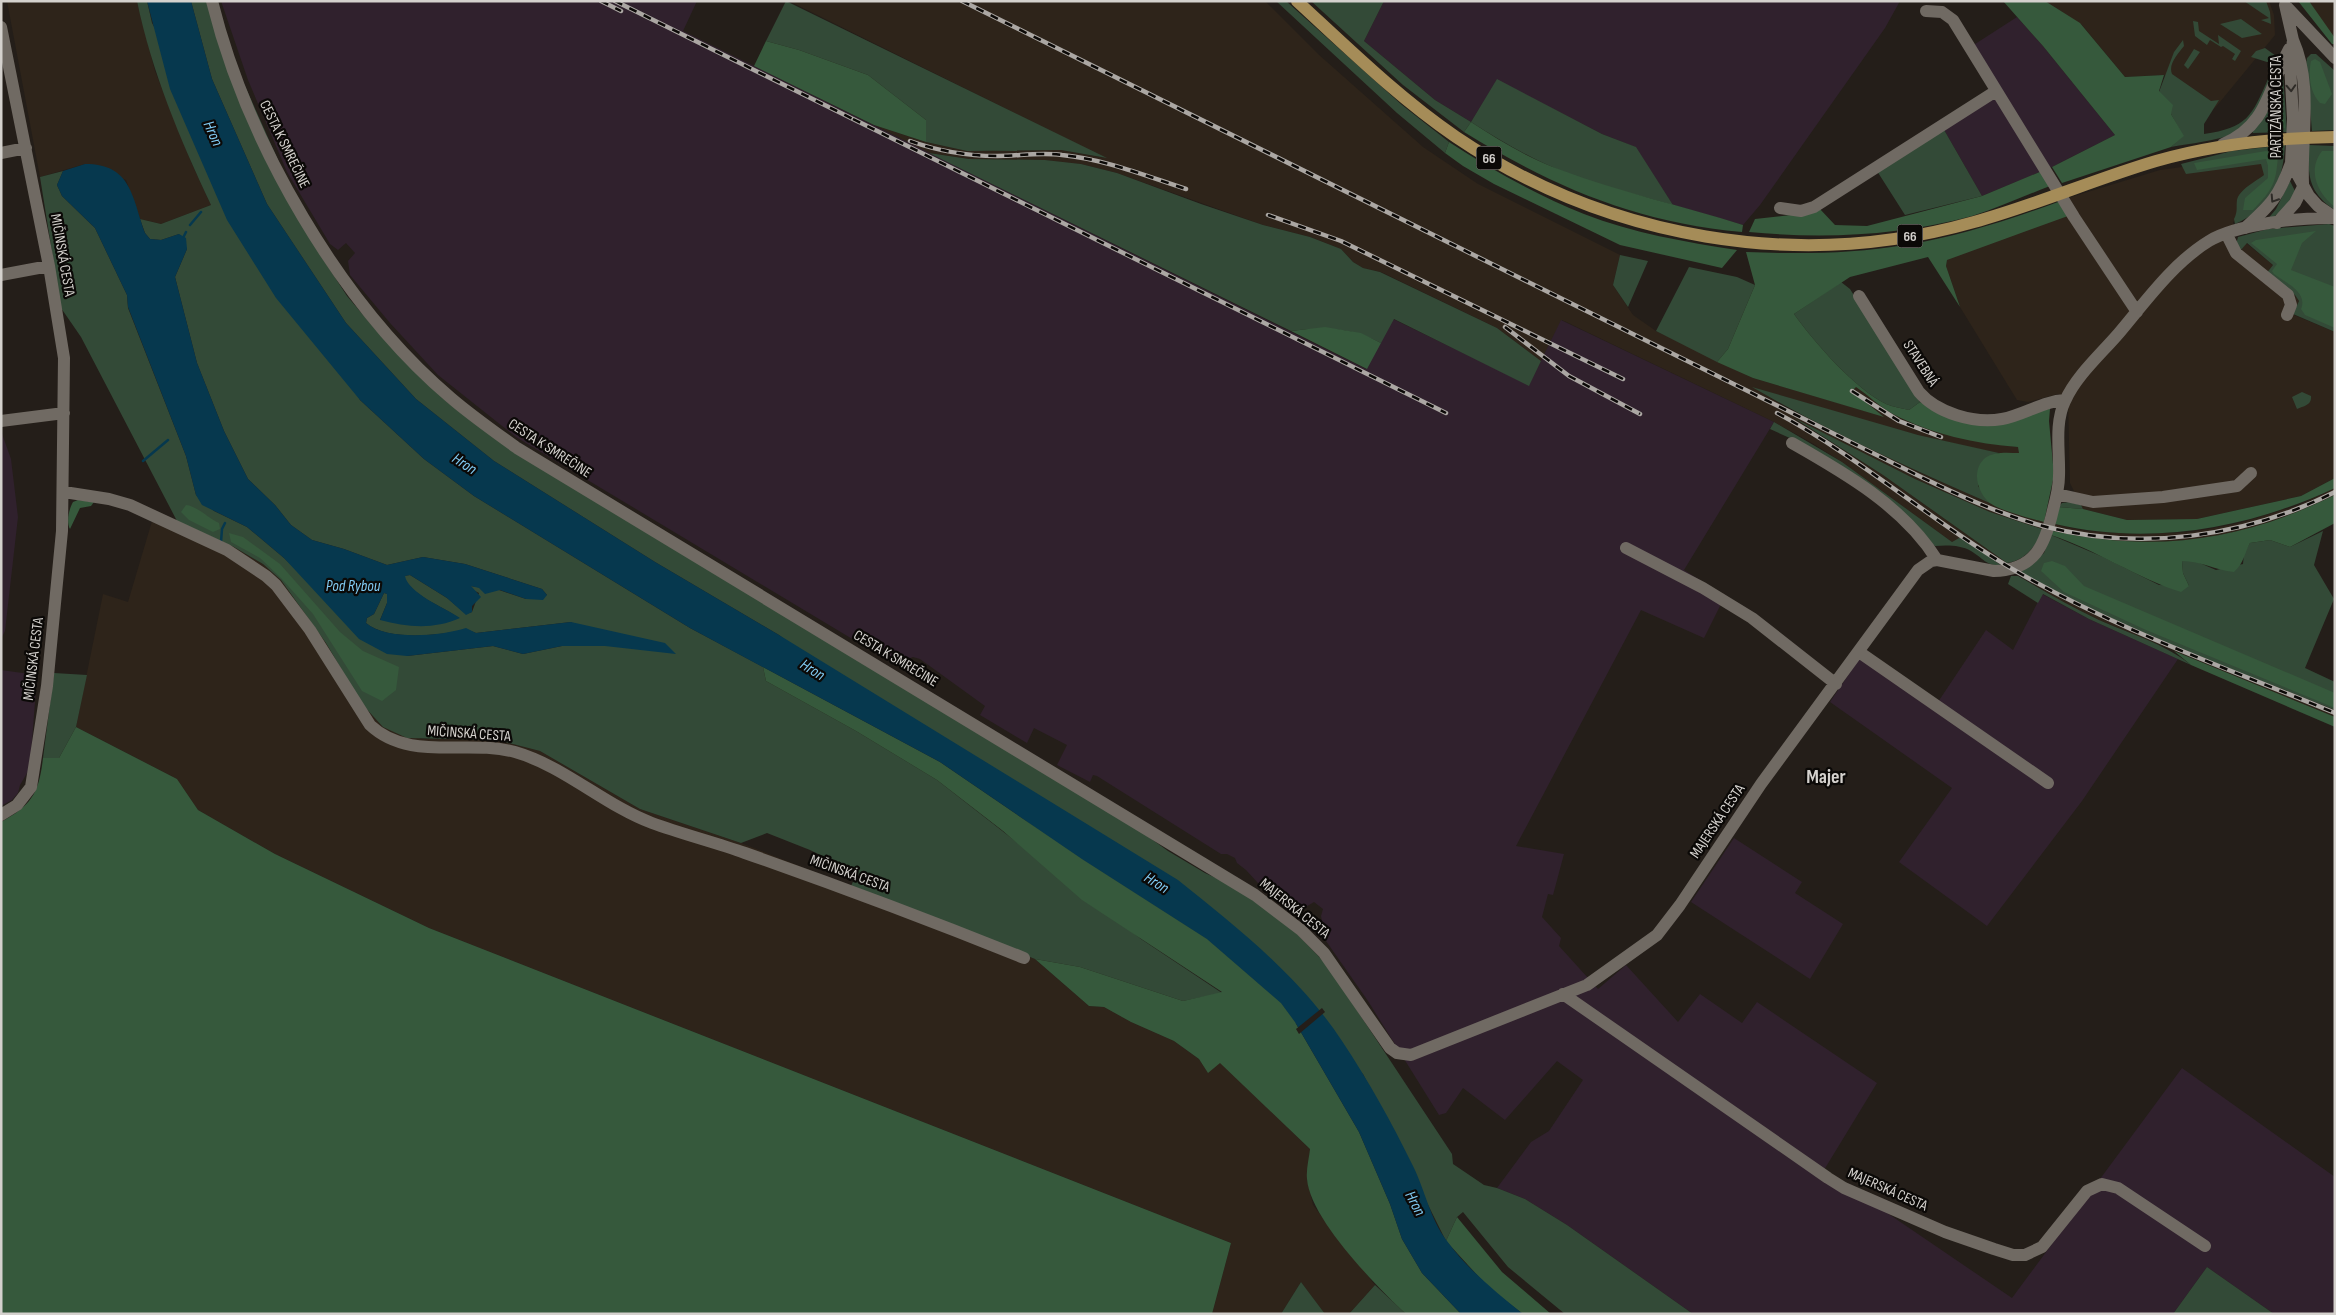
<svg xmlns="http://www.w3.org/2000/svg" width="2336" height="1315" viewBox="0 0 2336 1315" font-family="'Sofia Sans Condensed',sans-serif">
	<style>
		.built { fill: #2e241a }
		.industrial { fill: #30212d }
		.green { fill: #334a37 }
		.forest { fill: #36593c }
		.water { fill: #06384e }
		.pier { fill: #241e19 }
		.lines { fill: none; stroke-linecap: round; stroke-linejoin: round }
		.stream { stroke: #06384e; stroke-width: 2.5 }
		.minor { stroke: #706a63; stroke-width: 12 }
		.major { stroke: #a58c58; stroke-width: 12 }
		.rail-casing { stroke: #aba7a3; stroke-width: 4.5 }
		.rail { stroke: #0b0907; stroke-width: 2.5; stroke-dasharray: 8; stroke-linecap: butt }
		.oneway { stroke: #2e2b27 }
		.labels { text-anchor: middle; stroke-width: 4.5; stroke-linejoin: round; paint-order: stroke }
		.shield { fill: #0b0907; stroke: #989592; stroke-width: 1 }
		.shield-label { font-size: 14px; font-weight: bold; fill: #d4d1cd }
		.street-label { font-size: 15px; fill: #d4d1cd; stroke: #0b0907 }
		.water-label { font-size: 16px; font-style: italic; fill: #80caf2; stroke: #0b0907 }
		.district-label { font-size: 20px; font-weight: bold; fill: #d4d1cd; stroke: #0b0907 }
	</style>
	<rect width="100%" height="100%" fill="#241e19"/>
	<!-- built -->
	<path class="built" d="M7,1H137L155,71L192,164L211,205L161,224L140,219L126,180L85,164L40,177Z
		M789,1H1265L1318,54L1423,147L1478,184L1620,255L1613,285L1633,315L1656,331L1753,378L1882,416L1850,393L1856,386L1891,413L1918,426L1984,443L2019,447L2020,453H1999L1968,447L1897,430L1755,388L1785,407L1919,472L1992,504L2040,521L2085,531L2138,534L2193,532L2240,523L2299,505L2335,488V495L2302,512L2241,531L2195,540L2139,543L2085,538L2038,528L1990,512L1915,479L1794,419L1883,475L2007,563L2060,594L2177,645L2335,710V717L2099,620L2057,599L1961,538L1952,542L1842,462L1812,443L1774,422L1562,320L1541,361L1497,328L1381,272L1363,268L1353,262L1341,249L1310,237L1263,225L1117,173L1081,164L1045,160L969,159L929,153L874,125L926,142L967,151L1061,150L1105,158Z
		M2045,1H2269L2274,15L2275,35L2215,108L2164,75L2125,77L2082,25Z
		M2309,1H2335V38L2319,17Z
		M2270,155L2273,180L2249,211L2233,222L2236,245L2240,250L2246,243L2273,265L2267,274L2295,295L2299,301L2294,315L2335,332V478L2301,496L2197,519L2127,520L2083,509L2070,483L2068,399L2058,394L2028,402L2017,400L1960,307L1946,266L1947,260L2068,198L2160,170Z
		M155,511L234,547L263,564L281,580L326,643L362,704L383,727L421,739L497,740L540,751L640,809L741,843L1035,959L1089,1006L1104,1007L1131,1022L1174,1041L1199,1059L1208,1072L1220,1062L1310,1149L1307,1179L1313,1205L1375,1285L1349,1314H1325L1301,1282L1281,1314H1212L1231,1243L429,928L275,854L198,810L177,779L76,727L103,594L128,602Z"/>
	<!-- industrial -->
	<path class="industrial" d="M221,1H697L683,31L1366,369L1393,319L1529,385L1561,320L1774,422L1684,570L1725,596L1704,638L1641,610L1516,846L1564,854L1553,895L1548,894L1542,917L1561,938L1559,946L1598,989L1626,965L1678,1022L1700,994L1742,1023L1757,1002L1877,1083L1824,1170L2012,1298L2182,1068L2335,1177V1314H2274L2207,1267L2173,1314H1693L1567,1225L1525,1199L1497,1188L1531,1142L1549,1131L1583,1080L1557,1061L1505,1120L1463,1088L1446,1113L1439,1115L1368,1001L1326,941L1321,916L1323,909L1314,902L1299,911L1291,912L1269,895L1246,870L1237,863L1235,858L1227,854H1221L1097,776L1093,775L1090,782L1057,765L1067,745L1034,728L1027,743L980,715L985,706L920,659L913,657L894,664L516,437L438,375L390,323L350,275L348,261L355,253L346,243L338,250L330,244L287,172L248,80Z
		M1384,1H1900L1885,28L1760,205L1743,225L1673,205L1635,147L1602,134L1497,80L1471,122L1435,100L1364,41Z
		M2017,17L2043,46L2115,135L2052,167L1982,196L1943,128L2000,92L1972,46Z
		M1,431L11,459L18,517L5,631L1,639Z
		M2042,594L2089,619L2178,659L2082,801L1987,926L1899,862L1952,788L1830,702L1865,650L1938,702L1986,630L2013,650Z
		M1,670L37,675L30,768L20,785L18,793L12,800L1,806Z
		M1734,838L1802,882L1795,893L1843,924L1810,979L1691,902Z"/>
	<!-- green -->
	<path class="green" d="M137,1H147L152,23L360,400L424,459L474,496L690,628L763,667L766,681L856,731L937,780L1141,939L1222,993L1183,1001L1080,967L1035,959L851,886L857,873L810,850L767,833L741,843L640,809L540,751L497,740L407,738L383,727L362,704L326,643L281,580L263,564L234,547L177,521L81,337L61,308L40,177L63,171L57,185L62,196L95,228L127,295L128,308L186,456L196,495L214,511L247,527L284,558L313,586L407,656L493,646L523,654L562,646H605L571,622L476,633L466,629C441,636 387,641 366,623L367,618L374,614L384,593L387,594V603L380,620L459,618C444,607 408,594 404,576L410,575L447,598L466,614L472,612L479,593L471,589L470,586L499,590L526,599L547,595L542,589L465,564L423,557L387,565L344,549L312,540L291,525L275,505L248,479L224,431L197,363L175,277L187,249L179,234L161,240L150,239L145,233L140,219L161,224L211,205C180,139 152,73 137,1Z
		M191,1H207L321,256L347,296L375,329L448,403L1128,822L1168,851L1205,873L1238,888L1294,931L1327,965L1452,1154L1453,1164L1484,1185L1497,1188L1525,1199L1567,1225L1693,1314H1565L1508,1267L1463,1212L1457,1217L1446,1241L1363,1074L779,635L655,562L494,461L416,399L346,323L267,204L212,79Z
		M786,1L1107,158L1061,150L967,151L926,142V120L868,75L799,50L766,41Z
		M1276,1H1286L1402,105L1449,142L1445,153L1397,113Z
		M1311,1H1384L1364,41L1435,100L1471,122L1497,79L1602,134L1636,147L1673,205C1635,194 1595,185 1559,170C1528,157 1499,140 1471,122L1464,132L1403,85Z
		M2244,1H2266L2270,12L2271,24L2261,20L2269,18Z
		M2241,19L2262,34L2242,38L2220,24Z
		M2193,21L2198,22L2199,31L2219,44L2218,35L2241,51L2235,61L2232,59L2235,54L2223,46L2221,47L2210,40L2207,45L2195,36Z
		M2183,40L2184,46C2178,54 2168,64 2172,74L2211,101L2219,100L2204,124V134C2247,128 2252,116 2268,79L2271,77C2266,92 2258,115 2246,126C2232,140 2191,143 2171,147L2183,136L2159,92L2174,52Z
		M2265,48L2276,56L2274,61L2267,62L2251,57L2256,51Z
		M2194,49L2200,52L2188,69L2184,65Z
		M2311,54H2316L2335,71V130L2312,131L2306,64L2307,58Z
		M2283,74L2287,132L2253,133L2252,131Z
		M1943,128L1982,196L1905,215L1877,171Z
		M2285,145C2283,182 2271,208 2235,224L2234,219C2238,211 2236,208 2237,200C2239,190 2256,181 2264,175L2261,164L2186,174L2181,164L2232,151Z
		M2309,145L2335,146V210C2307,192 2308,174 2309,145Z
		M929,153L969,159L1045,160L1081,164L1117,173L1201,204L1263,225L1310,237L1341,249L1353,262L1363,268L1380,272L1497,328L1541,361L1529,386L1394,319L1381,343C1349,327 1326,327 1291,331Z
		M2290,181L2295,191C2289,206 2281,213 2267,220L2276,209Z
		M2329,224L2335,226V332L2293,314L2299,301L2295,295L2266,274L2273,265L2247,243L2240,251L2236,245L2238,237L2268,229Z
		M1620,255L1648,261L1628,307L1613,285Z
		M1689,267L1737,277L1755,285L1728,349L1717,362L1656,331Z
		M1841,282L1850,289L1920,402L1909,410C1902,408 1893,407 1886,404C1855,389 1814,342 1794,314Z
		M1752,387L1918,435L1999,453L1985,459L1978,486L1992,504C1911,469 1829,432 1752,387Z
		M2302,392L2311,396C2312,405 2304,406 2297,409L2292,397Z
		M1794,418L1915,479L1990,512L2045,530C2035,545 2027,560 2007,563L1883,475Z
		M1774,422L1842,462L1952,542L1961,537L2002,566C1985,565 1984,559 1971,551C1961,545 1947,545 1935,546L1863,483L1803,444L1770,429Z
		M2069,502L2081,505L2083,509L2058,507L2062,503Z
		M2323,531L2314,565L2334,599L2305,668L2335,682V710C2229,667 2120,628 2021,572L2044,553L2051,535L2103,557L2159,585L2189,586L2183,573L2182,561H2195L2216,570L2243,564L2244,553L2250,543L2270,540L2290,547Z
		M2011,576H2018C2044,591 2071,607 2099,620C2130,634 2164,643 2191,665L2089,619L2043,594L2038,603L2008,584Z
		M54,673L87,675L76,727L59,758H43Z
		M2207,1267L2274,1314H2173Z
		M1301,1282L1325,1314H1281Z
		M1375,1285L1406,1314H1349Z"/>
	<!-- forest -->
	<path class="forest" d="M2003,1H2045L2080,23L2125,77L2164,75L2159,91L2173,105L2171,114L2184,136L2171,147L2062,183L2052,167L2115,135L2043,46Z
		M2298,1H2309L2335,38V44H2332Z
		M766,41L799,50L868,75L926,120V142L874,125L754,66Z
		M2315,59L2320,62L2332,94L2325,104L2320,103C2310,93 2308,75 2311,61Z
		M2279,90L2281,91L2285,128L2269,131L2267,129L2276,93Z
		M1471,122C1499,140 1529,159 1561,170C1620,192 1683,206 1743,225L1742,232C1635,222 1554,187 1464,132Z
		M1449,142C1492,170 1537,195 1584,214C1633,233 1685,242 1737,250L1722,268L1620,245L1494,184L1463,166L1445,153Z
		M2266,151L2278,155C2276,184 2273,189 2253,210H2243L2245,198L2268,178V166L2266,159L2197,170L2194,163Z
		M2322,151H2335V207C2317,193 2307,170 2322,151Z
		M2042,171L2050,186C2024,196 1998,208 1972,216C1899,236 1823,239 1749,232L1755,219L1799,214L1819,208L1835,225L1867,226L1982,196Z
		M2058,202L2068,216L1947,260L1946,266L1960,307L1928,257L1850,277L1794,314C1814,342 1855,389 1886,404C1893,407 1902,408 1909,410L1920,402L1939,413L1957,418L2050,409L2049,421L2054,475L2044,522C2032,519 2003,511 1993,505C1978,496 1970,471 1985,458C1995,451 2008,453 2019,453L2018,447C1976,444 1931,434 1893,414C1880,407 1868,395 1856,387L1852,391L1884,417L1753,378L1717,362L1728,349L1755,285L1746,252C1799,254 1852,254 1905,245C1957,237 2008,220 2058,202Z
		M2316,231L2302,243L2291,270L2335,287V328L2305,315L2301,309C2308,292 2286,283 2274,274L2272,271L2277,264L2251,243L2256,240Z
		M1325,327L1361,333L1381,343L1367,369L1291,331Z
		M2335,478V488C2248,529 2149,546 2055,524L2058,507L2083,509L2127,520L2197,519L2301,496Z
		M2335,495V523L2290,547L2270,540L2250,543C2244,554 2244,563 2234,572C2215,570 2201,561 2182,561L2183,573L2189,586L2181,592C2136,578 2097,550 2051,535L2053,531C2155,553 2241,541 2335,495Z
		M78,500L94,502L91,506L80,508L70,529C66,522 69,509 73,502Z
		M186,505C197,506 208,518 219,523L220,529L213,532L189,520L181,512Z
		M229,533L243,537L280,564L340,632L363,651L399,667L396,690L382,701L362,691L313,614L281,578L260,558L231,542Z
		M2052,561L2065,566L2084,586L2335,693V708L2146,630L2064,592L2041,571L2044,563Z
		M2174,651L2335,717V727L2191,665Z
		M763,667L940,762L1082,859L1207,939L1281,1003L1295,1022L1359,1132L1390,1204L1402,1239L1422,1273L1461,1314H1406C1377,1287 1310,1219 1307,1179C1306,1170 1309,1158 1310,1149L1220,1063L1208,1073L1199,1059L1174,1041L1131,1022L1104,1007L1089,1006L1035,959L1080,967L1183,1001L1222,992L1082,900L1003,831L937,780L856,731L766,681Z
		M76,727L177,779L198,810L275,854L429,928L1231,1243L1212,1314H1V822C32,805 39,793 43,758H59Z
		M1457,1217L1502,1272L1551,1314H1523L1489,1288L1446,1241Z"/>
	<!-- water -->
	<path class="water" d="M147,1H191L212,79L267,204L346,323L416,399L494,461L655,562L779,635L1178,880C1237,927 1300,977 1342,1041C1368,1080 1392,1123 1413,1166C1425,1190 1430,1219 1447,1241C1468,1270 1496,1292 1523,1314H1461L1422,1273L1402,1239L1390,1204L1359,1132L1295,1022L1281,1003L1207,939L1082,859L940,762L690,628L474,496L424,459L360,400L276,298L227,220L170,89Z
		M85,164C131,164 132,196 145,233L150,239L161,240L179,234L186,238L187,249L175,277L197,363L224,431L248,479L275,505L291,525L312,540L344,549L387,565L423,557L465,564L542,589L547,595L543,600L526,599L500,590L485,594L479,588L471,586L481,597L472,606V612L466,615L447,598L410,575L405,576C408,593 445,608 460,618C433,630 407,627 380,620L387,603V594L384,593L374,614L367,618L366,623C387,641 441,636 466,628L476,633L571,622L665,643L676,654L605,646H562L523,654L493,646L407,656L387,654L359,639L284,558L247,527L202,505L196,495L186,456L128,307L127,295L95,228L62,196L57,185L63,171Z"/>
	<!-- pier -->
	<path class="pier" d="M1322,1008L1325,1012L1299,1034L1296,1029Z"/>
	<g class="lines">
		<!-- stream -->
		<path class="stream" d="M190,225L201,212
			M184,236L186,232
			M143,461L168,440
			M221,542L222,529L225,523"/>
		<!-- minor -->
		<path class="minor" d="M212,1C247,142 340,304 451,398C472,416 495,432 517,448L1255,895L1301,930L1324,953L1390,1048L1397,1053L1411,1055L1587,985L1657,935L1680,905L1761,784L1918,570L1931,561L1937,560L1994,571C2035,570 2045,545 2053,510C2056,499 2059,487 2059,476C2060,452 2054,424 2065,401C2076,376 2101,354 2119,333C2146,301 2173,263 2209,241C2237,224 2302,217 2335,218
			M2285,5L2293,40L2290,64L2293,119L2291,163L2309,196L2318,206L2334,217
			M2287,7L2335,58
			M1926,11L1942,12L1953,20L2074,217L2137,312
			M1,27L49,266L64,358L62,531L47,686L31,787L17,805L1,815
			M2293,40C2313,85 2301,136 2303,183
			M2223,144C2268,126 2269,86 2289,49
			M1,153L26,148
			M1780,208L1801,211L1814,207L1996,91
			M2277,223L2295,203L2303,187
			M2245,228C2272,204 2279,196 2291,163
			M2226,233L2236,253L2288,295L2291,305L2287,315
			M1,275L49,266
			M1859,296L1919,392C1937,413 1974,424 2002,419C2024,415 2043,401 2065,400
			M1,421L64,413
			M1792,443C1845,473 1904,507 1937,560
			M64,492L109,499L130,505L227,550L266,576L276,585L310,630L370,725C409,762 467,739 515,752C564,766 604,805 652,823C682,834 714,842 745,853C839,886 932,921 1024,958
			M2057,494L2093,502L2163,497L2237,486L2251,473
			M1626,548L1703,588L1752,618L1836,684
			M1859,652L2048,783
			M1563,994L1828,1178L1844,1188L1945,1232L1994,1249L2013,1255H2025L2042,1247L2087,1191L2102,1184L2118,1188L2205,1246"/>
		<!-- major -->
		<path class="major" d="M1297,1C1348,48 1399,98 1456,137C1607,239 1798,272 1974,222C2036,205 2095,179 2156,161C2215,144 2274,138 2335,137"/>
		<!-- rail casing -->
		<g class="rail-casing">
			<path id="rail" d="M601,1L621,11
				M615,1L859,122
				M962,1L1917,475C1958,495 1999,514 2043,526C2140,552 2246,537 2335,492
				M853,119L1446,413
				M910,141C938,151 968,156 997,156C1018,156 1040,152 1062,155C1104,159 1146,176 1186,189
				M1268,215L1341,241L1623,379
				M1505,327L1569,376L1640,414
				M1852,391L1899,421L1941,437
				M1777,413C1861,458 1932,522 2014,570C2115,629 2227,668 2335,713"/>
		</g>
		<!-- rail -->
		<use href="#rail" class="rail"/>
	</g>
	<!-- one-way arrows -->
	<defs><path id="oneway-chevron" d="M-2-3.5L2.5 0L-2 3.5" fill="none" stroke-width="1.6" stroke-linecap="round" stroke-linejoin="round" transform="scale(1.25)"/></defs>
	<g class="oneway">
		<use href="#oneway-chevron" transform="translate(2291 88) rotate(87)"/>
		<use href="#oneway-chevron" transform="translate(2274 199) rotate(123)"/>
	</g>
	<g class="labels">
		<!-- shield labels -->
		<g class="shield">
			<rect x="1476.5" y="146.5" width="25" height="23" rx="4"/>
			<rect x="1897.5" y="224.5" width="25" height="23" rx="4"/>
		</g>
		<g class="shield-label">
			<text x="1489" y="163">66</text>
			<text x="1910" y="241">66</text>
		</g>
		<!-- street labels -->
		<g class="street-label">
			<text transform="translate(2276 107) rotate(-90)" y="5">PARTIZÁNSKA CESTA</text>
			<text transform="translate(285 144) rotate(64)" y="5">CESTA K SMREČINE</text>
			<text transform="translate(63 255) rotate(80)" y="5">MIČINSKÁ CESTA</text>
			<text transform="translate(1921 363) rotate(57)" y="5">STAVEBNÁ</text>
			<text transform="translate(550 448) rotate(33)" y="5">CESTA K SMREČINE</text>
			<text transform="translate(896 658) rotate(31)" y="5">CESTA K SMREČINE</text>
			<text transform="translate(33 659) rotate(-83)" y="5">MIČINSKÁ CESTA</text>
			<text transform="translate(469 733) rotate(4)" y="5">MIČINSKÁ CESTA</text>
			<text transform="translate(1717 821) rotate(-56)" y="5">MAJERSKÁ CESTA</text>
			<text transform="translate(850 873) rotate(20)" y="5">MIČINSKÁ CESTA</text>
			<text transform="translate(1295 908) rotate(39)" y="5">MAJERSKÁ CESTA</text>
			<text transform="translate(1888 1189) rotate(24)" y="5">MAJERSKÁ CESTA</text>
		</g>
		<!-- water labels -->
		<g class="water-label">
			<text transform="translate(214 133) rotate(66)" y="6">Hron</text>
			<text transform="translate(465 463) rotate(33)" y="6">Hron</text>
			<text x="353" y="591">Pod Rybou</text>
			<text transform="translate(813 669) rotate(32)" y="6">Hron</text>
			<text transform="translate(1157 882) rotate(32)" y="6">Hron</text>
			<text transform="translate(1416 1203) rotate(62)" y="6">Hron</text>
		</g>
		<!-- district labels -->
		<g class="district-label">
			<text x="1826" y="783">Majer</text>
		</g>
	</g>
	<!-- border -->
	<rect width="2336" height="1315" fill="none" stroke="#d4d1cd" stroke-width="5"/>
</svg>
